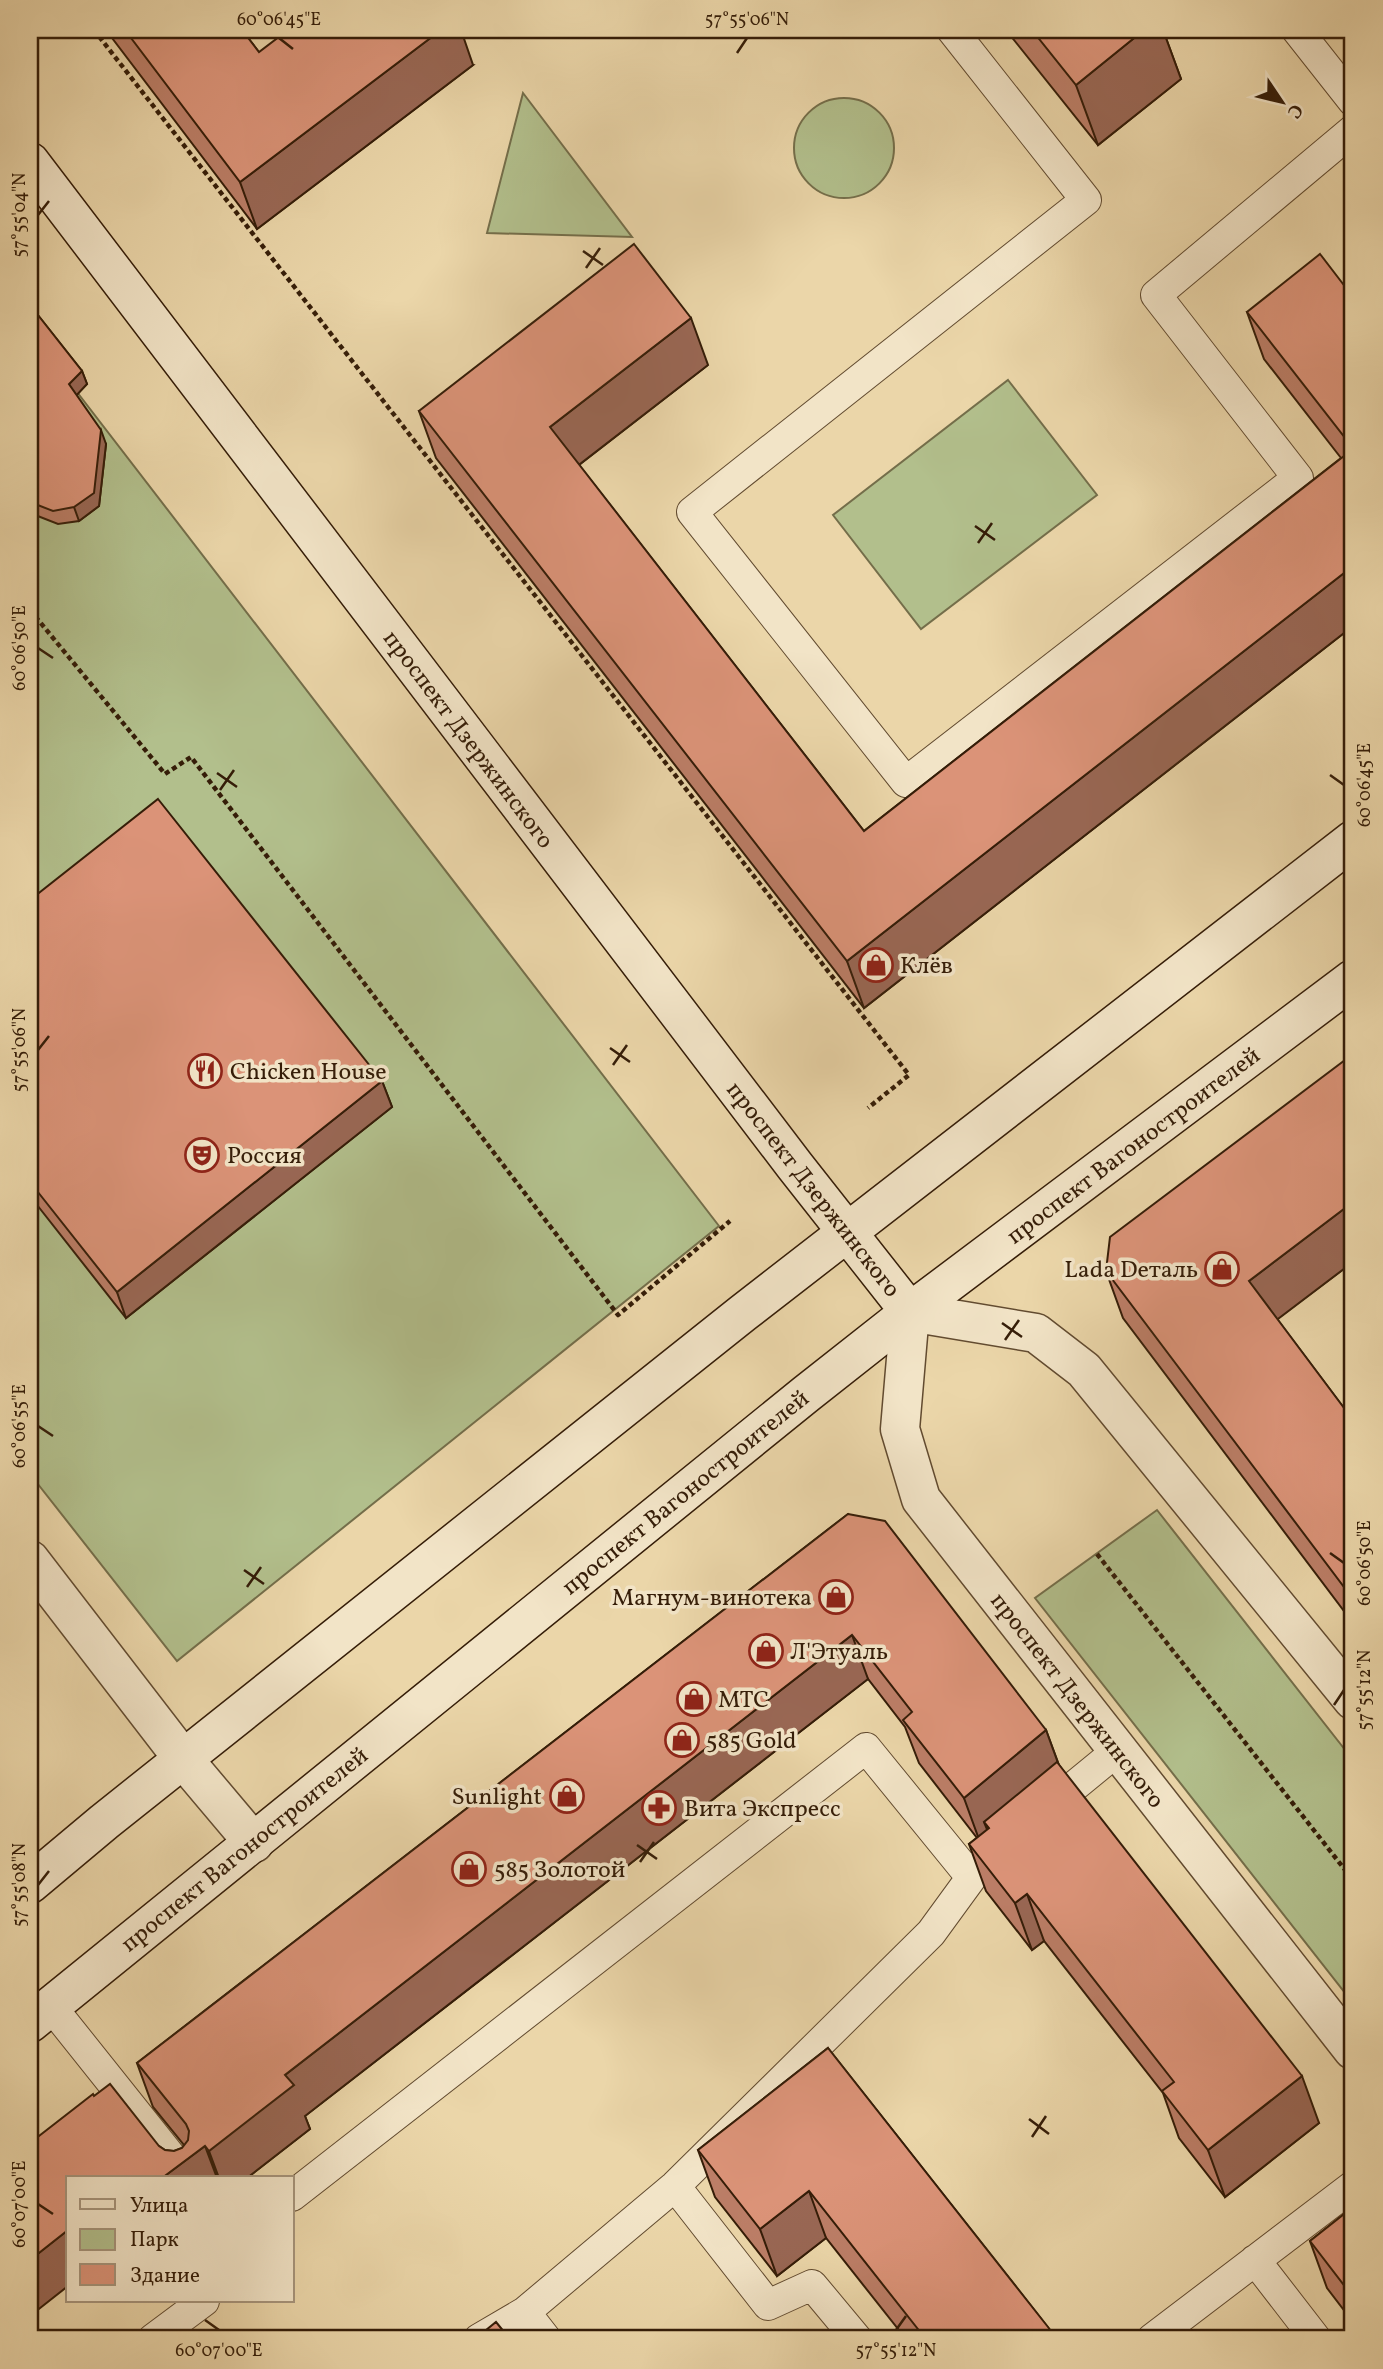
<svg xmlns="http://www.w3.org/2000/svg" width="1383" height="2369" viewBox="0 0 1383 2369" font-family="Vollkorn,serif">
	<style>
		.green { fill: #b2bf8c; stroke: #746e4a; stroke-width: 2 }
		.lines { fill: none; stroke-linecap: round; stroke-linejoin: round }
		.lane-casing { stroke: #624b30; stroke-width: 32 }
		.street-casing { stroke: #624b30; stroke-width: 41 }
		.secondary-casing { stroke: #351d08; stroke-width: 41 }
		.path { stroke: #351d08; stroke-width: 4.5; stroke-dasharray: 5 3.5; stroke-linecap: butt }
		.lane { stroke: #f2e4c7; stroke-width: 30 }
		.street { stroke: #f2e4c7; stroke-width: 38 }
		.secondary { stroke: #f2e4c7; stroke-width: 38 }
		.wall { fill: #bc7e67; stroke: #351d08; stroke-width: 2 }
		.shaded-wall { fill: #996754; stroke: #351d08; stroke-width: 2 }
		.building { fill: #db9378; stroke: #351d08; stroke-width: 2 }
		.ticks { fill: none; stroke: #351d08; stroke-width: 2.5 }
		.labels { text-anchor: middle; stroke-width: 7; stroke-linejoin: round; paint-order: stroke }
		.street-label { font-size: 24px; fill: #351d08; stroke: #f2e4c7 }
		.poi-label { font-size: 24px; fill: #351d08; stroke: #f2e4c7; text-anchor: start }
		.neatline { fill: none; stroke: #351d08; stroke-width: 2.5 }
		.ticks-label { font-size: 18px; text-anchor: middle; fill: #351d08 }
	</style>
	<rect width="100%" height="100%" fill="#ebd6a9"/>
	<filter id="stains"><feTurbulence type="fractalNoise" baseFrequency=".00286" numOctaves="4"/><feColorMatrix values="0 0 0 0 .2 0 0 0 0 .09 0 0 0 0 .02 0 0 0 .5 -.17"/></filter>
	<radialGradient id="worn" r=".72"><stop offset=".6" stop-color="#630" stop-opacity="0"/><stop offset="1" stop-color="#630" stop-opacity=".3"/></radialGradient>
	<!-- green -->
	<path class="green" d="M523,93L632,237L487,233Z
		M794 148a50 50 0 1 1 100 0a50 50 0 1 1-100 0Z
		M30,331L719,1226L177,1661L30,1474Z
		M1008,380L1097,495L921,629L833,515Z
		M1157,1510L1353,1760V2003L1035,1598Z"/>
	<g class="lines">
		<!-- lane casing -->
		<g class="lane-casing">
			<path id="lane" d="M952,30L1086,200L692,512L906,782L1298,478L1156,295L1353,130
				M1297,30L1353,101
				M1044,1811L1117,1751
				M50,2005L188,2178
				M675,2186L768,2305L812,2285L857,2339
				M292,2196L866,1748L971,1877
				M1255,2260L1316,2339
				M525,2312L546,2339
				M153,2339L204,2301
				M479,2339L525,2312L675,2186L931,1933L982,1863
				M1152,2339L1353,2186"/>
		</g>
		<!-- street casing -->
		<g class="street-casing">
			<path id="street" d="M30,1560L184,1760L254,1843
				M1353,1700L1084,1370L1036,1333L910,1312L900,1429L921,1499L1353,2050"/>
		</g>
		<!-- secondary casing -->
		<g class="secondary-casing">
			<path id="secondary" d="M30,162L795,1166L910,1312
				M30,1884L104,1822L743,1313L1353,840
				M30,2023L806,1394L910,1312L1353,979"/>
		</g>
		<!-- path -->
		<path class="path" d="M94,30L909,1075L868,1108
			M30,610L165,774L191,757L618,1315L730,1221
			M1097,1554L1353,1880"/>
		<!-- lane -->
		<use href="#lane" class="lane"/>
		<!-- street -->
		<use href="#street" class="street"/>
		<!-- secondary -->
		<use href="#secondary" class="secondary"/>
	</g>
	<!-- wall -->
	<path class="wall" d="M106,30H242L259,52L473,65L257,229Z
		M1006,30H1163L1181,79L1098,145Z
		M1353,297V626L864,1008L436,458L419,411L708,365L579,465L864,831L1341,458L1264,359L1247,312Z
		M30,305L82,371L87,384L76,395L106,444L99,506L79,521L58,524L30,513Z
		M30,900L382,1081L392,1107L126,1318L30,1196Z
		M1353,1054V1262L1277,1319L1353,1420V1623L1123,1318L1106,1271Z
		M848,1514L1046,1730L1059,1765L1319,2123L1225,2197L1179,2138L1163,2093L1044,1941L1032,1950L986,1891L969,1844L977,1838L919,1763L905,1727L868,1679L305,2116L310,2129L247,2178H68L30,2143L159,2146L165,2150L174,2151L182,2148L184,2145L153,2107L137,2063Z
		M828,2048L1057,2339H906L826,2238L777,2276L715,2197L698,2150Z
		M1353,2207V2322L1327,2288L1310,2241Z"/>
	<!-- shaded-wall -->
	<path class="shaded-wall" d="M441,30H461L473,65L257,229L240,182Z
		M1144,30H1163L1181,79L1098,145L1076,85Z
		M691,318L708,365L567,474L550,427Z
		M82,371L87,384L74,398L69,384Z
		M101,430L106,444L99,506L79,521L74,507Z
		M1353,566V626L864,1008L847,961Z
		M382,1081L392,1107L126,1318L117,1292Z
		M1353,1202V1262L1266,1328L1249,1281Z
		M852,1635L868,1679L305,2116L310,2129L247,2178H219L209,2151L285,2075Z
		M1046,1730L1062,1774L989,1828L984,1822L989,1834L980,1842L964,1798Z
		M1027,1894L1044,1941L1032,1950L1015,1903Z
		M1302,2076L1319,2123L1225,2197L1208,2150Z
		M205,2146L217,2178H162Z
		M809,2191L826,2238L777,2276L760,2229Z
		M68,2230V2286L30,2316V2260Z"/>
	<!-- building -->
	<path class="building" d="M125,30H242L259,52L288,30H441L240,182Z
		M1032,30H1144L1076,85Z
		M634,244L691,318L550,427L864,831L1353,449V566L847,961L419,411Z
		M1320,254L1353,297V448L1247,312Z
		M30,305L82,371L69,384L101,430L94,493L74,507L53,511L30,502Z
		M158,799L382,1081L117,1292L30,1182V900Z
		M1353,1054V1202L1249,1281L1353,1420V1599L1106,1271L1110,1237Z
		M848,1514L885,1521L1046,1730L964,1798L903,1720L912,1712L852,1635L285,2075L294,2085L209,2151L205,2146L162,2178H68V2230L30,2260V2143L93,2094L94,2096L110,2084L159,2146L165,2150L174,2151L182,2148L188,2140L189,2131L186,2124L137,2063Z
		M1057,1762L1302,2076L1208,2150L1162,2091L1174,2082L1027,1894L1015,1903L969,1844L989,1828L984,1822Z
		M828,2048L1048,2327L1057,2339H913L921,2333L809,2191L760,2229L698,2150Z
		M1353,2207V2297L1310,2241Z
		M496,2322L510,2339H475Z"/>
	<!-- ticks -->
	<path class="ticks" d="M279,38L293,49M737,53L747,38M38,215L49,201M583,251L603,265M586,268L600,248M975,526L995,540M978,543L992,523M38,648L53,658M217,773L237,787M1330,775L1344,785M220,790L234,770M610,1048L630,1062M38,1050L49,1036M613,1065L627,1045M1002,1323L1022,1337M1005,1340L1019,1320M38,1426L53,1436M1330,1553L1344,1563M244,1570L264,1584M247,1587L261,1567M1334,1705L1344,1690M637,1845L657,1859M640,1862L654,1842M38,1885L49,1871M1029,2119L1049,2134M1032,2137L1046,2116M38,2204L53,2214M205,2320L219,2330M896,2330L906,2316"/>
	<!-- icons -->
	<defs>
		<g id="shop-ring" transform="scale(1.75)"><circle r="9.5" fill="#f2e4c7" stroke="#8f2418" stroke-width="1.5"/><path d="M-5-2.5h2.3a2.7 3.5 0 0 1 5.4 0H5L5.5 6h-11ZM-1.5-2.5h3a1.5 2.3 0 0 0-3 0Z" fill="#8f2418"/></g>
		<g id="restaurant-ring" transform="scale(1.75)"><circle r="9.5" fill="#f2e4c7" stroke="#8f2418" stroke-width="1.5"/><path d="M-5-6h1v4h1v-4h1v4h1v-4h1v5L-1.5 .5V6h-2V.5L-5-1ZM5-6V6H3V1.5H1.5Q1.5-4 5-6Z" fill="#8f2418"/></g>
		<g id="theatre-ring" transform="scale(1.75)"><circle r="9.5" fill="#f2e4c7" stroke="#8f2418" stroke-width="1.5"/><path d="M-5-5.5Q0-4 5-5.5V0Q5 5 0 6Q-5 5-5 0ZM-3.3-2.5H-1v1.5H-3.3ZM1-2.5H3.3v1.5H1ZM-2.8 1Q0 5.5 2.8 1Z" fill="#8f2418"/></g>
		<g id="pharmacy-ring" transform="scale(1.75)"><circle r="9.5" fill="#f2e4c7" stroke="#8f2418" stroke-width="1.5"/><path d="M-2-6h4v4h4v4h-4v4h-4v-4h-4v-4h4Z" fill="#8f2418"/></g>
	</defs>
	<g fill-rule="evenodd">
		<use href="#shop-ring" x="876" y="965"/>
		<use href="#restaurant-ring" x="205" y="1071"/>
		<use href="#theatre-ring" x="202" y="1155"/>
		<use href="#shop-ring" x="1222" y="1269"/>
		<use href="#shop-ring" x="836" y="1597"/>
		<use href="#shop-ring" x="766" y="1651"/>
		<use href="#shop-ring" x="694" y="1699"/>
		<use href="#shop-ring" x="682" y="1740"/>
		<use href="#shop-ring" x="567" y="1796"/>
		<use href="#pharmacy-ring" x="659" y="1808"/>
		<use href="#shop-ring" x="469" y="1869"/>
	</g>
	<g class="labels">
		<!-- street labels -->
		<g class="street-label">
			<text transform="translate(469 739) rotate(53)" y="8">проспект Дзержинского</text>
			<text transform="translate(1133 1145) rotate(-37)" y="8">проспект Вагоностроителей</text>
			<text transform="translate(814 1189) rotate(52)" y="8">проспект Дзержинского</text>
			<text transform="translate(685 1492) rotate(-39)" y="8">проспект Вагоностроителей</text>
			<text transform="translate(1078 1700) rotate(52)" y="8">проспект Дзержинского</text>
			<text transform="translate(244 1849) rotate(-39)" y="8">проспект Вагоностроителей</text>
		</g>
		<!-- poi labels -->
		<g class="poi-label">
			<text x="900" y="973">Клёв</text>
			<text x="230" y="1079">Chicken House</text>
			<text x="227" y="1163">Россия</text>
			<text x="1198" y="1277" text-anchor="end">Lada Dеталь</text>
			<text x="812" y="1605" text-anchor="end">Магнум-винотека</text>
			<text x="790" y="1659">Л'Этуаль</text>
			<text x="718" y="1707">МТС</text>
			<text x="706" y="1748">585 Gold</text>
			<text x="542" y="1804" text-anchor="end">Sunlight</text>
			<text x="684" y="1816">Вита Экспресс</text>
			<text x="494" y="1877">585 Золотой</text>
		</g>
	</g>
	<!-- margin -->
	<rect width="1383" height="2369" fill="none" stroke="#ebd6a9" stroke-width="77"/>
	<!-- legend -->
	<rect x="66" y="2176" width="228" height="126" fill="#f2e4c7" stroke="#a6947b" stroke-width="2"/>
	<rect x="80" y="2199" width="35" height="10" fill="#f2e4c7" stroke="#a6947b" stroke-width="2"/>
	<text x="130" y="2212" font-size="21" fill="#351d08">Улица</text>
	<rect x="80" y="2229" width="35" height="21" fill="#b2bf8c" stroke="#a6947b" stroke-width="2"/>
	<text x="130" y="2246" font-size="21" fill="#351d08">Парк</text>
	<rect x="80" y="2264" width="35" height="21" fill="#db9378" stroke="#a6947b" stroke-width="2"/>
	<text x="130" y="2282" font-size="21" fill="#351d08">Здание</text>
	<!-- north arrow -->
	<g transform="translate(1282 102) rotate(125)" stroke="#f2e4c7" stroke-width="5" paint-order="stroke">
	<path d="M0-5L12 26L0 18L-12 26Z" fill="#351d08"/>
	<text y="-10" font-size="19" font-weight="bold" text-anchor="middle" fill="#351d08">С</text>
	</g>
	<rect x="38" y="38" width="1306" height="2292" class="neatline"/>
	<g class="ticks-label">
		<text x="279" y="25">60°06'45"E</text>
		<text x="747" y="25">57°55'06"N</text>
		<text transform="translate(19 215) rotate(-90)" y="6">57°55'04"N</text>
		<text transform="translate(19 648) rotate(-90)" y="6">60°06'50"E</text>
		<text transform="translate(1364 785) rotate(-90)" y="6">60°06'45"E</text>
		<text transform="translate(19 1050) rotate(-90)" y="6">57°55'06"N</text>
		<text transform="translate(19 1426) rotate(-90)" y="6">60°06'55"E</text>
		<text transform="translate(1364 1563) rotate(-90)" y="6">60°06'50"E</text>
		<text transform="translate(1364 1690) rotate(-90)" y="6">57°55'12"N</text>
		<text transform="translate(19 1885) rotate(-90)" y="6">57°55'08"N</text>
		<text transform="translate(19 2204) rotate(-90)" y="6">60°07'00"E</text>
		<text x="219" y="2356">60°07'00"E</text>
		<text x="896" y="2356">57°55'12"N</text>
	</g>
	<rect width="100%" height="100%" filter="url(#stains)"/>
	<rect width="100%" height="100%" fill="url(#worn)"/>
</svg>
